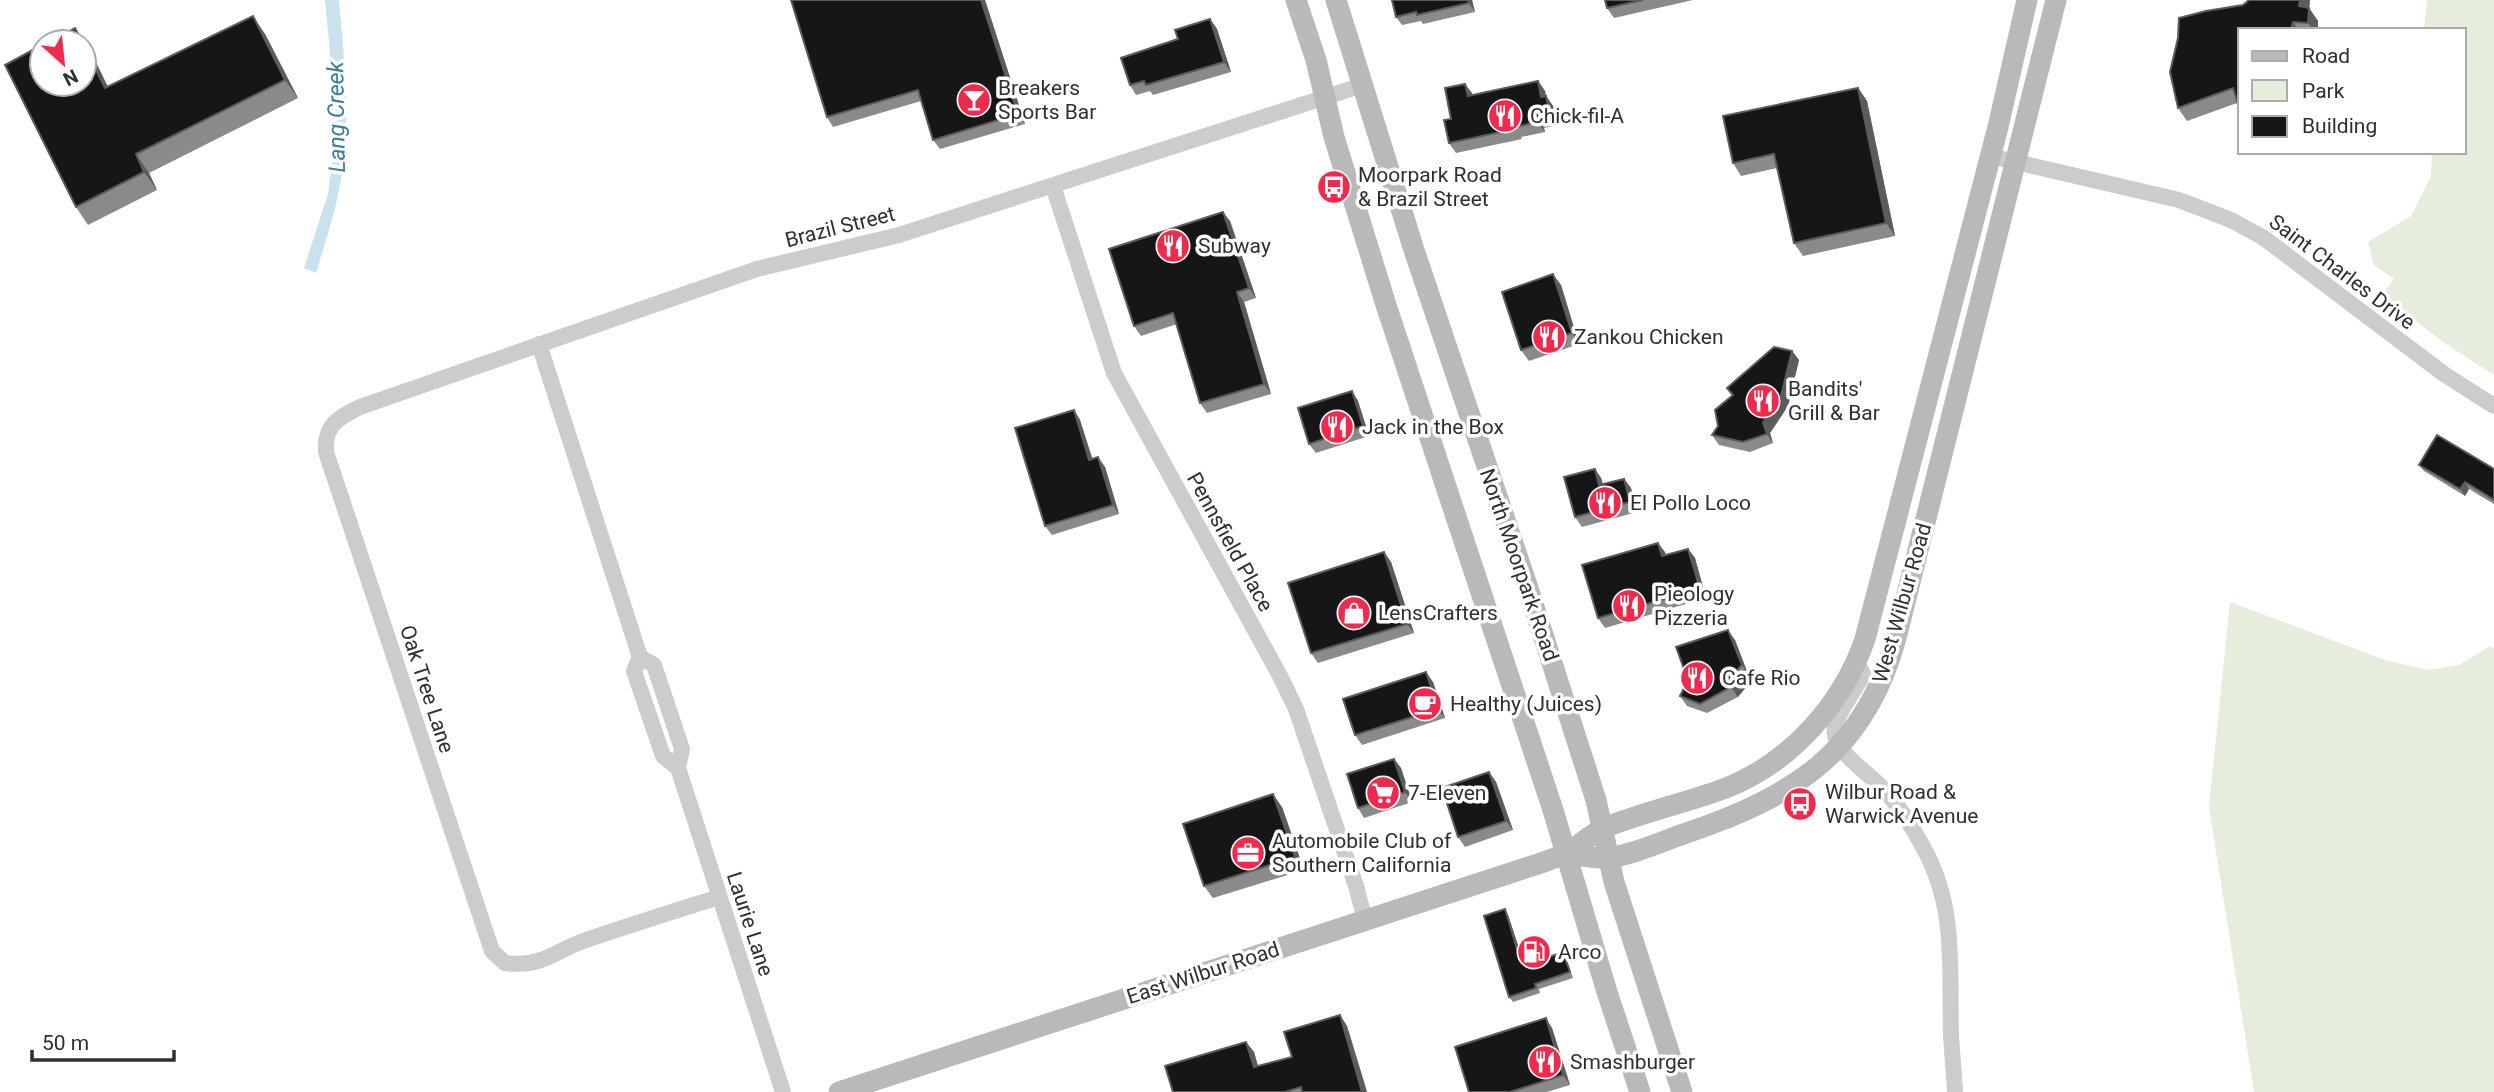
<svg xmlns="http://www.w3.org/2000/svg" width="2494" height="1092" viewBox="0 0 2494 1092" font-family="Roboto,sans-serif">
	<style>
		.green { fill: #e7eddd }
		.water { fill: #c8e3ee }
		.lines { fill: none; stroke-linecap: round; stroke-linejoin: round }
		.street { stroke: #ccc; stroke-width: 16 }
		.secondary { stroke: #b9b9b9; stroke-width: 21 }
		.wall { fill: #8a8a8a }
		.shaded-wall { fill: #5c5c5c }
		.building { fill: #161616; stroke: #5c5c5c; stroke-width: 2 }
		.labels { text-anchor: middle; stroke-width: 7; stroke-linejoin: round; paint-order: stroke }
		.poi-label { font-size: 21px; fill: #2f2f2f; stroke: #fff; text-anchor: start }
		.street-label { font-size: 21px; fill: #2f2f2f; stroke: #fff }
		.water-label { font-size: 23px; font-style: italic; fill: #397c96; stroke: #fff }
	</style>
	<rect width="100%" height="100%" fill="#fff"/>
	<!-- green -->
	<path class="green" d="M2427,0H2494V375L2446,344L2385,298L2386,289L2394,279L2374,265L2368,242L2411,216L2431,176L2432,152H2464V30H2424Z
		M2230,602L2385,660L2428,670L2459,665L2490,646L2494,649V1092H2254L2209,807Z"/>
	<!-- water -->
	<path class="water" d="M325,0H339C344,57 351,117 342,173C337,207 326,240 316,273L304,268L328,194L337,126Z"/>
	<g class="lines">
		<!-- street -->
		<path class="street" d="M1990,156L2179,200L2231,220L2264,238L2444,374L2494,406
			M1053,186L1114,373L1280,676L1296,709L1356,886L1365,920
			M539,344L640,657L634,671L663,756L678,768
			M640,657L654,665L682,749L678,768L783,1092
			M1857,662L1863,674C1856,691 1831,719 1835,735C1841,758 1870,773 1884,790C1900,807 1912,826 1923,847C1957,907 1949,968 1951,1034C1952,1053 1954,1073 1955,1092
			M719,897C675,911 630,925 586,940C554,951 543,968 505,963L492,951L326,452C324,426 337,418 360,407L757,269L899,235L1363,85"/>
		<!-- secondary -->
		<path class="secondary" d="M1296,0L1316,60L1334,137L1386,305L1553,810L1607,992L1640,1092
			M1336,0L1414,250L1527,585L1596,800L1614,882L1682,1092
			M1566,854C1579,855 1595,859 1608,858C1633,855 1665,840 1689,832C1794,797 1866,750 1896,638L2056,0
			M839,1092L1544,862C1552,859 1561,856 1568,852C1580,845 1591,834 1604,828C1643,812 1686,803 1726,788C1790,763 1843,704 1865,639L1998,127L2027,0"/>
	</g>
	<!-- wall -->
	<path class="wall" d="M985,0L1025,124L940,149L933,140L921,101L833,127L827,117Z
		M1392,0H1472L1475,12L1423,24L1421,21L1402,25L1396,17Z
		M1605,0H1693L1614,18L1607,8Z
		M2310,0L2309,8L2318,21V30H2240V110L2237,103L2187,121L2178,108L2243,5Z
		M1210,19L1217,29L1231,72L1153,95L1150,91L1136,95L1130,85L1178,39Z
		M75,28L88,46L108,87L265,34L298,98L149,173L157,190L88,225L76,207Z
		M1538,81L1545,91L1546,96L1553,106L1557,125L1544,128L1545,132L1521,137L1522,139L1456,153L1449,143L1451,119L1465,84L1472,95Z
		M1858,88L1867,101L1895,236L1803,256L1794,243L1777,168L1741,176L1733,163Z
		M1230,221L1256,298L1244,302L1271,394L1207,413L1200,403L1177,324L1141,336L1134,326Z
		M1561,285L1579,344L1529,361L1521,350Z
		M1792,351L1799,360L1788,406L1770,433L1773,443L1750,452L1719,445L1712,435L1718,426Z
		M1352,391L1358,401L1369,436L1316,453L1309,444Z
		M1074,410L1080,420L1092,459L1105,467L1119,514L1052,535L1045,526Z
		M2419,465L2494,469V504L2469,489L2465,496L2424,471Z
		M1595,469L1601,478L1603,484L1624,479L1631,488L1637,512L1582,527L1575,517Z
		M1688,549L1695,558L1706,598L1605,628L1598,618L1665,552V555Z
		M1384,552L1391,562L1414,633L1318,663L1311,653Z
		M1735,640L1748,674L1744,679L1746,687L1738,697L1707,713L1687,706L1680,696Z
		M1433,682L1445,718L1362,745L1355,735Z
		M1394,759L1401,768L1412,802L1364,818L1358,808Z
		M1489,772L1496,782L1513,830L1465,847L1458,837Z
		M1282,807L1304,870L1213,898L1204,886Z
		M1508,915L1519,949L1524,947L1527,952L1531,963L1566,958L1573,978L1539,989L1540,993L1513,1002L1509,997Z
		M1340,1015L1347,1026L1367,1092H1173L1246,1042L1254,1052L1258,1066L1292,1057Z
		M1552,1028L1570,1085L1547,1092H1469Z"/>
	<!-- shaded-wall -->
	<path class="shaded-wall" d="M981,0H985L1025,124L1018,114Z
		M1468,0H1472L1475,12L1469,3Z
		M2300,0H2310L2308,19L2299,6Z
		M2309,8L2318,21V30H2313L2308,23Z
		M253,16L265,34L298,98L285,80Z
		M1210,19L1217,29L1231,72L1224,62Z
		M2293,22L2299,30H2291Z
		M75,28L88,46L117,106L105,88L84,46V42H82Z
		M1538,81L1545,91L1548,107L1541,97Z
		M1465,84L1472,93L1474,105L1468,96Z
		M1858,88L1867,101L1895,236L1886,223Z
		M1546,96L1553,106L1557,125L1550,116Z
		M1537,118L1544,128L1545,132L1538,122Z
		M136,154L149,173L157,190L144,172Z
		M1223,212L1230,221L1256,298L1249,288Z
		M1553,274L1561,285L1579,344L1572,333Z
		M1237,292L1244,302L1271,394L1264,384Z
		M1792,351L1799,360L1788,406L1770,433L1773,443L1767,434L1763,423Z
		M1352,391L1358,401L1369,436L1363,426Z
		M1074,410L1080,420L1096,470L1089,460Z
		M1098,457L1105,467L1119,514L1113,505Z
		M1595,469L1601,478L1606,495L1599,485Z
		M1624,479L1631,488L1637,512L1630,502Z
		M2465,482L2469,489L2465,496L2460,489Z
		M1658,543L1665,552L1669,566L1662,556Z
		M1688,549L1695,558L1706,598L1700,589Z
		M1384,552L1391,562L1414,633L1407,624Z
		M1728,630L1735,640L1748,674L1742,665Z
		M1737,670L1744,679L1746,687L1738,697L1731,687Z
		M1426,672L1433,682L1445,718L1438,709Z
		M1394,759L1401,768L1412,802L1405,792Z
		M1489,772L1496,782L1513,830L1506,821Z
		M1273,794L1282,807L1304,870L1295,857Z
		M1505,909L1508,915L1521,954L1517,949Z
		M1524,947L1527,952L1532,969L1529,964Z
		M1340,1015L1347,1026L1367,1092H1362Z
		M1546,1018L1552,1028L1570,1085L1563,1075Z
		M1246,1042L1254,1052L1261,1077L1254,1067Z"/>
	<!-- building -->
	<path class="building" d="M791,0H981L1018,114L933,140L918,90L827,117Z
		M1392,0H1468L1469,3L1417,15L1416,12L1396,17Z
		M1605,0H1643L1607,8Z
		M2249,0H2300L2299,6L2309,8L2308,23L2293,22L2291,30H2240V108H2239L2233,88L2178,108L2170,72L2178,38L2179,18L2206,11L2243,5Z
		M253,16L285,80L136,154L144,172L76,207L5,65L42,45V84H84V46L105,88Z
		M1210,19L1224,62L1146,85L1144,81L1130,85L1121,58L1178,39L1175,30Z
		M75,28L82,42H49Z
		M1538,81L1541,97L1546,96L1550,116L1537,118L1538,122L1515,127V129L1449,143L1444,120L1451,119L1445,88L1465,84L1468,96Z
		M1858,88L1886,223L1794,243L1774,154L1733,163L1723,116Z
		M1223,212L1249,288L1237,292L1264,384L1200,403L1173,313L1134,326L1109,249Z
		M1553,274L1572,333L1521,350L1502,292Z
		M1774,347L1792,351L1781,396L1763,423L1767,434L1743,442L1712,435L1718,426L1715,410L1733,395L1727,388Z
		M1352,391L1363,426L1309,444L1298,408Z
		M1074,410L1089,460L1098,457L1113,505L1045,526L1015,428Z
		M2437,435L2494,469V500L2465,482L2460,489L2419,465Z
		M1595,469L1599,485L1624,479L1630,502L1575,517L1564,477Z
		M1658,543L1662,556L1688,549L1700,589L1598,618L1582,565Z
		M1384,552L1407,624L1311,653L1288,583Z
		M1728,630L1742,665L1737,670L1739,677L1731,687L1700,704L1680,696L1688,680L1676,647Z
		M1426,672L1438,709L1355,735L1343,699Z
		M1394,759L1405,792L1358,808L1347,774Z
		M1489,772L1506,821L1458,837L1442,788Z
		M1273,794L1295,857L1204,886L1183,824Z
		M1505,909L1517,949L1524,947L1529,964L1563,952L1570,972L1535,984L1536,988L1509,997L1484,916Z
		M1340,1015L1362,1092H1302L1301,1087L1285,1092H1173L1165,1066L1246,1042L1254,1067L1292,1057L1284,1032Z
		M1546,1018L1563,1075L1510,1092H1469L1455,1047Z"/>
	<!-- icons -->
	<defs>
		<g id="bar-disc" transform="scale(1.75)"><circle r="9.5" fill="#ee2a4e" stroke="#fff"/><path d="M-6-5H6L.8 .8V4.5H3.5V6h-7V4.5H-.8V.8Z" fill="#fff"/></g>
		<g id="restaurant-disc" transform="scale(1.75)"><circle r="9.5" fill="#ee2a4e" stroke="#fff"/><path d="M-5-6h1v4h1v-4h1v4h1v-4h1v5L-1.5 .5V6h-2V.5L-5-1ZM5-6V6H3V1.5H1.5Q1.5-4 5-6Z" fill="#fff"/></g>
		<g id="bus-disc" transform="scale(1.75)"><circle r="9.5" fill="#ee2a4e" stroke="#fff"/><path d="M-5-6H5V4H4V6H2V4H-2V6H-4V4H-5ZM-3.5-4V0h7V-4ZM-3.5 1.2v1.5H-2V1.2ZM2 1.2v1.5H3.5V1.2Z" fill="#fff"/></g>
		<g id="shop-disc" transform="scale(1.75)"><circle r="9.5" fill="#ee2a4e" stroke="#fff"/><path d="M-5-2.5h2.3a2.7 3.5 0 0 1 5.4 0H5L5.5 6h-11ZM-1.5-2.5h3a1.5 2.3 0 0 0-3 0Z" fill="#fff"/></g>
		<g id="cafe-disc" transform="scale(1.75)"><circle r="9.5" fill="#ee2a4e" stroke="#fff"/><path d="M-5.5-4.5H6V0H3Q3 3.5 0 3.5H-2.5Q-5.5 3.5-5.5 0ZM3-3.2v2h1.7v-2ZM-6 4.5H4V6H-6Z" fill="#fff"/></g>
		<g id="supermarket-disc" transform="scale(1.75)"><circle r="9.5" fill="#ee2a4e" stroke="#fff"/><path d="M-6-5.5h2.5l.6 2H6L4.5 2H-2.5L-4.4-4H-6ZM-1.5 3.2a1.3 1.3 0 1 0 .1 0ZM3 3.2a1.3 1.3 0 1 0 .1 0Z" fill="#fff"/></g>
		<g id="office-disc" transform="scale(1.75)"><circle r="9.5" fill="#ee2a4e" stroke="#fff"/><path d="M-6-3h4V-5.5h4V-3h4V5H-6ZM-1-4.5V-3h2v-1.5ZM-6 0V1H6V0Z" fill="#fff"/></g>
		<g id="fuel-disc" transform="scale(1.75)"><circle r="9.5" fill="#ee2a4e" stroke="#fff"/><path d="M-5.5-6h7V0h2V4h1.3V-2.5L3-4.5l.8-.8L6-3V5H2.5V1h-1V6h-7ZM-4.2-4.7v3.2H.2V-4.7Z" fill="#fff"/></g>
	</defs>
	<g fill-rule="evenodd">
		<use href="#bar-disc" x="974" y="100"/>
		<use href="#restaurant-disc" x="1505" y="116"/>
		<use href="#bus-disc" x="1334" y="187"/>
		<use href="#restaurant-disc" x="1173" y="246"/>
		<use href="#restaurant-disc" x="1549" y="337"/>
		<use href="#restaurant-disc" x="1763" y="401"/>
		<use href="#restaurant-disc" x="1337" y="427"/>
		<use href="#restaurant-disc" x="1605" y="503"/>
		<use href="#restaurant-disc" x="1629" y="606"/>
		<use href="#shop-disc" x="1354" y="613"/>
		<use href="#restaurant-disc" x="1697" y="678"/>
		<use href="#cafe-disc" x="1425" y="704"/>
		<use href="#supermarket-disc" x="1383" y="793"/>
		<use href="#bus-disc" x="1800" y="804"/>
		<use href="#office-disc" x="1248" y="853"/>
		<use href="#fuel-disc" x="1534" y="952"/>
		<use href="#restaurant-disc" x="1545" y="1062"/>
	</g>
	<g class="labels">
		<!-- poi labels -->
		<g class="poi-label">
			<text x="998" y="95">Breakers<tspan x="998" dy="24">Sports Bar</tspan></text>
			<text x="1530" y="123">Chick-fil-A</text>
			<text x="1358" y="182">Moorpark Road<tspan x="1358" dy="24">&amp; Brazil Street</tspan></text>
			<text x="1198" y="253">Subway</text>
			<text x="1574" y="344">Zankou Chicken</text>
			<text x="1788" y="396">Bandits'<tspan x="1788" dy="24">Grill &amp; Bar</tspan></text>
			<text x="1362" y="434">Jack in the Box</text>
			<text x="1630" y="510">El Pollo Loco</text>
			<text x="1654" y="601">Pieology<tspan x="1654" dy="24">Pizzeria</tspan></text>
			<text x="1378" y="620">LensCrafters</text>
			<text x="1722" y="685">Cafe Rio</text>
			<text x="1450" y="711">Healthy (Juices)</text>
			<text x="1825" y="799">Wilbur Road &amp;<tspan x="1825" dy="24">Warwick Avenue</tspan></text>
			<text x="1408" y="800">7-Eleven</text>
			<text x="1272" y="848">Automobile Club of<tspan x="1272" dy="24">Southern California</tspan></text>
			<text x="1558" y="959">Arco</text>
			<text x="1570" y="1069">Smashburger</text>
		</g>
		<!-- street labels -->
		<g class="street-label">
			<text transform="translate(840 227) rotate(-14)" y="7">Brazil Street</text>
			<text transform="translate(2342 272) rotate(37)" y="7">Saint Charles Drive</text>
			<text transform="translate(1230 542) rotate(61)" y="7">Pennsfield Place</text>
			<text transform="translate(1519 565) rotate(71)" y="7">North Moorpark Road</text>
			<text transform="translate(1902 603) rotate(-74)" y="7">West Wilbur Road</text>
			<text transform="translate(427 689) rotate(72)" y="7">Oak Tree Lane</text>
			<text transform="translate(750 924) rotate(72)" y="7">Laurie Lane</text>
			<text transform="translate(1203 973) rotate(-18)" y="7">East Wilbur Road</text>
		</g>
		<!-- water labels -->
		<g class="water-label">
			<text transform="translate(336 117) rotate(-91)" y="8">Lang Creek</text>
		</g>
	</g>
	<!-- legend -->
	<rect x="2238" y="28" width="228" height="126" fill="#ffffff" stroke="#acacac" stroke-width="2"/>
	<rect x="2252" y="51" width="35" height="10" fill="#b9b9b9" stroke="#acacac" stroke-width="2"/>
	<text x="2302" y="63" font-size="21" fill="#2f2f2f">Road</text>
	<rect x="2252" y="80" width="35" height="21" fill="#e7eddd" stroke="#acacac" stroke-width="2"/>
	<text x="2302" y="98" font-size="21" fill="#2f2f2f">Park</text>
	<rect x="2252" y="116" width="35" height="21" fill="#161616" stroke="#acacac" stroke-width="2"/>
	<text x="2302" y="133" font-size="21" fill="#2f2f2f">Building</text>
	<!-- north arrow -->
	<g transform="translate(63 63) rotate(153)"><circle r="33" fill="#ffffff" stroke="#acacac" stroke-width="2"/>
	<path d="M0-5L12 26L0 18L-12 26Z" fill="#ee2a4e"/>
	<text y="-10" font-size="19" font-weight="bold" text-anchor="middle" fill="#2f2f2f">N</text>
	</g>
	<!-- scale -->
	<path d="M32 1050v10h142v-10" fill="none" stroke="#2f2f2f" stroke-width="3.5"/>
	<text x="42" y="1050" font-size="21" fill="#2f2f2f" stroke="#ffffff" stroke-width="5" paint-order="stroke">50 m</text>
</svg>
